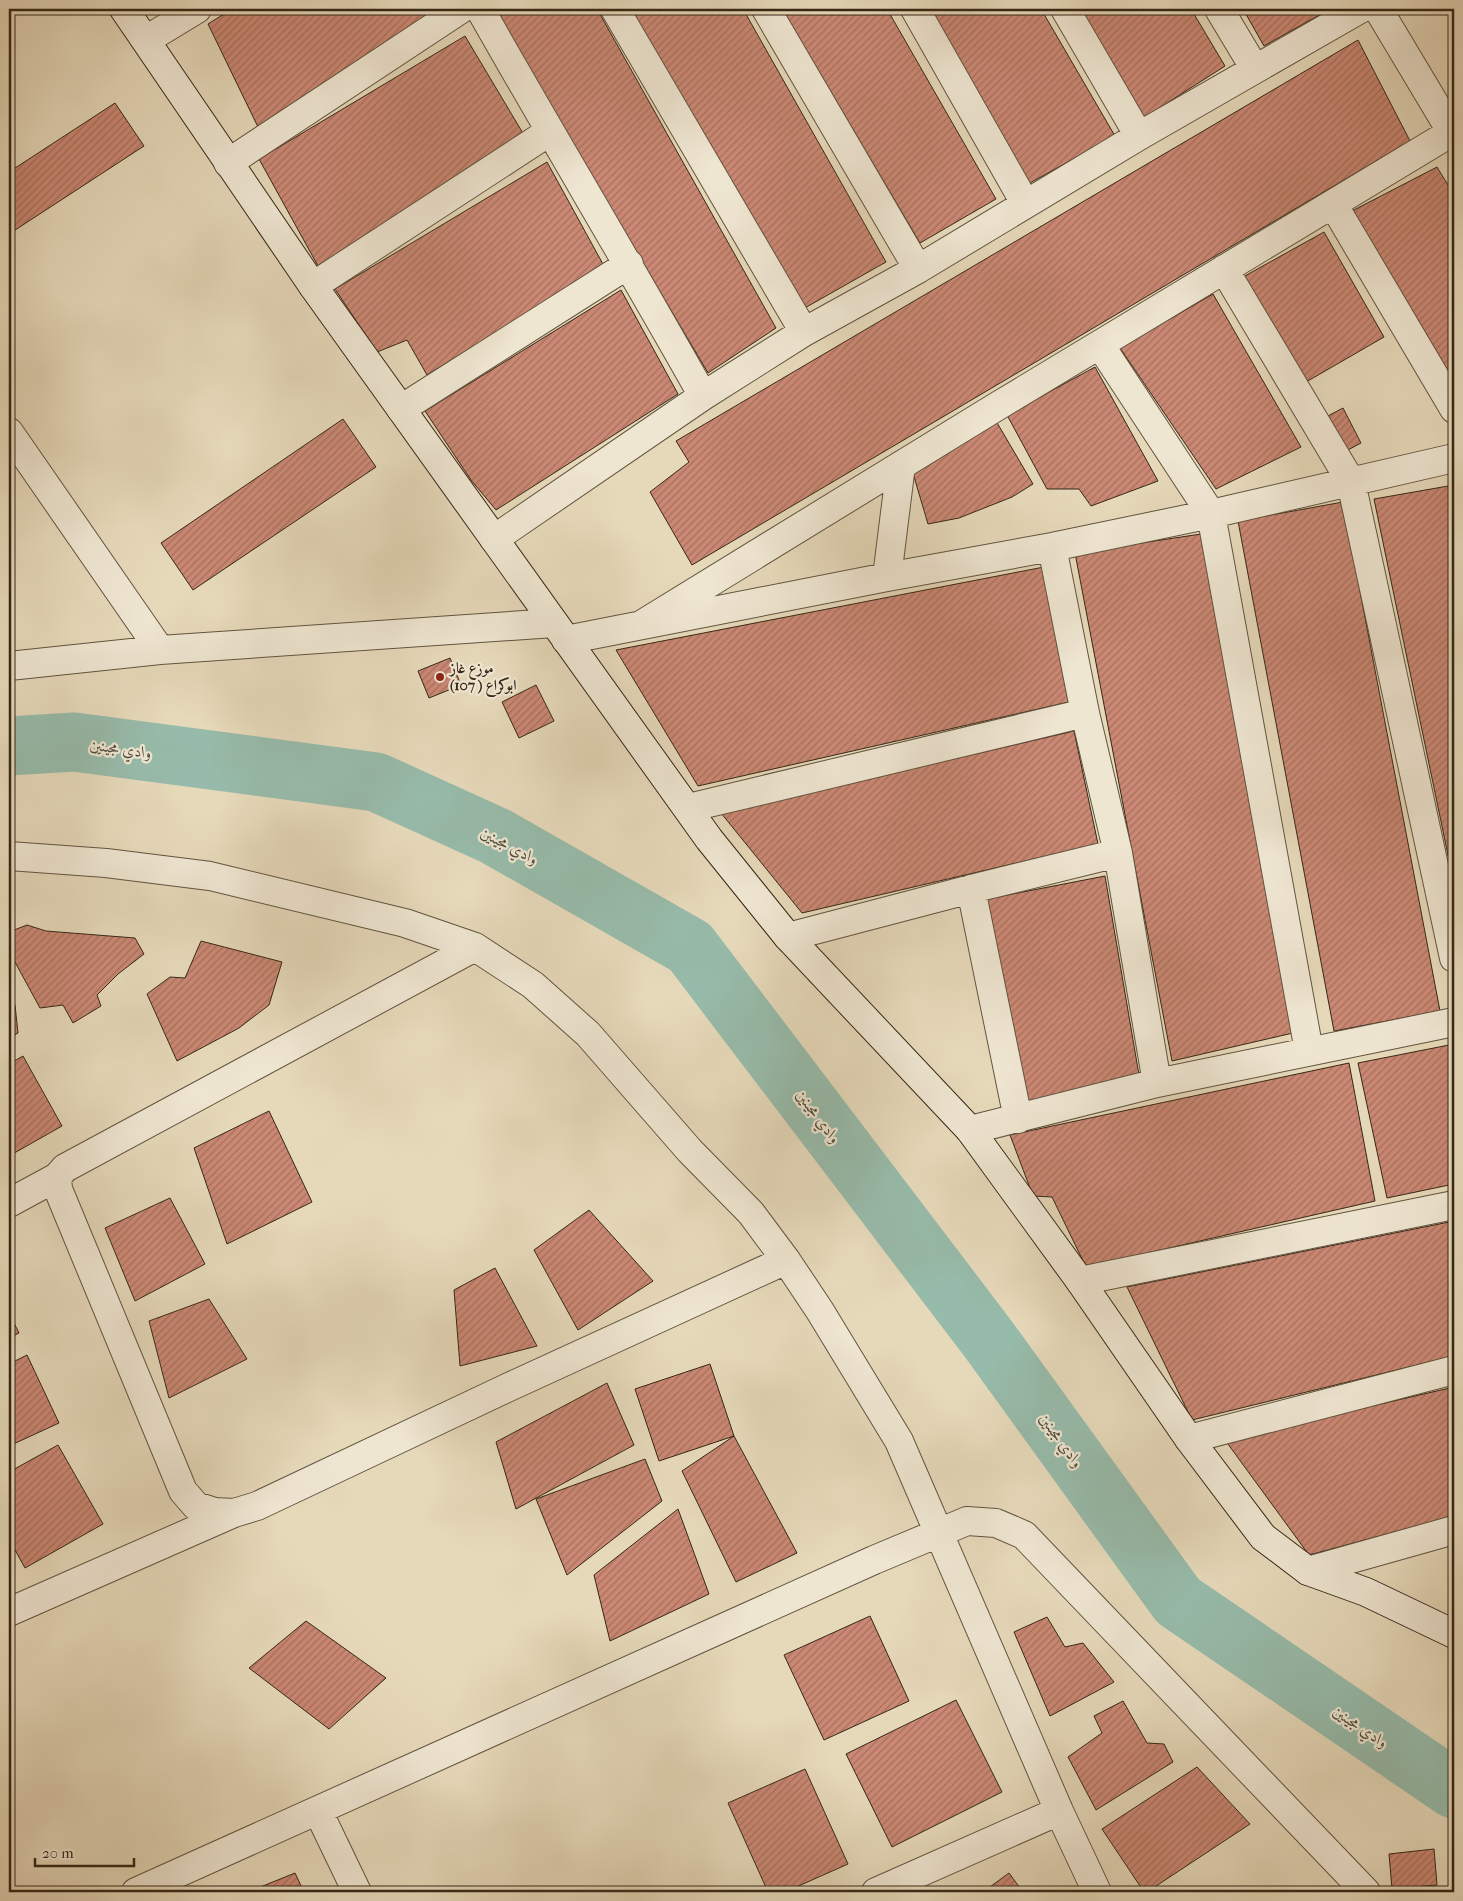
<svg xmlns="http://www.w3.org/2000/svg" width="1463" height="1901" viewBox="0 0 1463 1901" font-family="'IM FELL French Canon',Amiri,serif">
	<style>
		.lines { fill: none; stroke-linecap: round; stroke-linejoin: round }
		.river { stroke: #97bbaa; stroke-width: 59 }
		.building { fill: url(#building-hatch); stroke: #352716 }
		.street-casing { stroke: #61543f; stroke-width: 30 }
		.secondary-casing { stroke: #352716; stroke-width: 30 }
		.street { stroke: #efe6d2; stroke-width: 28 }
		.secondary { stroke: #efe6d2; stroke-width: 28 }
		.poi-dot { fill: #8f2418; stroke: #efe6d2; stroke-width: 2 }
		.labels { text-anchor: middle; stroke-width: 4.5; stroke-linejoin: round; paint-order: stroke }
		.poi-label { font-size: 15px; font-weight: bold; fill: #352716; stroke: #efe6d2; text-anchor: start }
		.water-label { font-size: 16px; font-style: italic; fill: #4e4c3b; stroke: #efe6d2 }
	</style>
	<defs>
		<pattern id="building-hatch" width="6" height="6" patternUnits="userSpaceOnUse" patternTransform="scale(1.25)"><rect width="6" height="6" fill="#cb8874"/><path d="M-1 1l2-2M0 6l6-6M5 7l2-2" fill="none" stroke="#a66f5e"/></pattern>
	</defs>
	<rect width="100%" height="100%" fill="#e6d9ba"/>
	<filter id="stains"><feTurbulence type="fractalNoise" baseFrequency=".004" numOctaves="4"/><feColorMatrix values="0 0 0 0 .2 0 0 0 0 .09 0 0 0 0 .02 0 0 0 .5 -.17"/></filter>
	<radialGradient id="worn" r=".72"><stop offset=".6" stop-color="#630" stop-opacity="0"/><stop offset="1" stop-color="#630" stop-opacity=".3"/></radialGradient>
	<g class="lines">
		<!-- river -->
		<path class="river" d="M9,746L74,742L376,782L495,836L690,947L989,1340L1178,1601L1454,1789"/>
	</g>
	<!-- building -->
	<path class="building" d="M232,9H441L258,127L208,24Z
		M493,9H597L776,328L708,373Z
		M630,9H743L886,262L803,309Z
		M782,9H887L996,199L920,243Z
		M928,9H1041L1115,136L1028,184Z
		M1078,9H1191L1225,66L1142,119Z
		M1243,9H1330L1264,46Z
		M465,36L524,135L318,266L259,159Z
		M1358,40L1410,141L692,565L650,492L689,462L676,441Z
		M115,103L144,146L9,234V172Z
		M547,162L604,266L427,375L407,340L377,352L335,289Z
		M1437,167L1454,195V383L1352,211Z
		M1324,232L1384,337L1306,382L1243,277Z
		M621,290L678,394L496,510L471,480L425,411Z
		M1213,294L1301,447L1216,489L1120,348Z
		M1095,367L1158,481L1091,506L1079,489H1047L1007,415Z
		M1343,408L1361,443L1344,452L1326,417Z
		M343,419L376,467L193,590L161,543Z
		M996,421L1033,484L1012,497L959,518L928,524L912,470Z
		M1454,485V884L1374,499Z
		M1343,502L1440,1011L1334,1031L1238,521Z
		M1201,534L1293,1033L1172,1061L1075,553Z
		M1044,567L1069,702L698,786L616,650Z
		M450,658L461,685L429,698L418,671Z
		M536,685L554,721L519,738L502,702Z
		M1074,731L1098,844L802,913L721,813Z
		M1105,876L1139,1075L1026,1104L987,899Z
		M27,925L46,931L135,938L144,954L118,974L97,995L101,1006L73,1023L63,1005L40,1008L9,951V932Z
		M201,941L282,962L269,1005L239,1028L177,1061L147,994L170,977L185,978Z
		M9,994L15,1005L18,1033L9,1038Z
		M1454,1044V1184L1387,1198L1358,1063Z
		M23,1056L62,1126L9,1156V1064Z
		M1349,1063L1375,1201L1086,1267L1052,1197L1033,1196L1010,1135Z
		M269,1111L312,1202L227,1244L194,1148Z
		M170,1198L205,1264L135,1301L105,1228Z
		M589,1210L653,1281L578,1330L534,1250Z
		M1454,1221V1356L1192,1420L1127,1287Z
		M495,1268L537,1346L460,1366L454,1290Z
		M209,1299L247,1359L169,1398L149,1321Z
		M9,1313L19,1333L9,1338Z
		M27,1355L59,1423L9,1446V1364Z
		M710,1364L734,1436L659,1461L635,1389Z
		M607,1383L634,1445L516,1509L496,1442Z
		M1454,1387V1516L1309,1555L1225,1440Z
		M734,1436L797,1553L736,1582L682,1471Z
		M58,1445L103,1524L25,1568L9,1539V1472Z
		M645,1459L662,1501L567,1575L536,1499Z
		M678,1509L709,1594L610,1641L594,1575Z
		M870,1616L909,1701L824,1740L784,1655Z
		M1047,1617L1065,1647L1083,1643L1114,1682L1050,1716L1014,1632Z
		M306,1621L386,1678L329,1729L249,1668Z
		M956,1700L1002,1792L892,1847L846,1754Z
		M1123,1701L1147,1743L1164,1744L1173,1762L1096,1810L1068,1757L1102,1733L1094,1716Z
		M1197,1767L1250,1824L1147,1892H1144L1102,1829Z
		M805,1769L848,1864L785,1892H768L728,1803Z
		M1434,1849L1437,1885L1392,1889L1389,1854Z
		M295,1873L304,1892H248Z
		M1009,1873L1023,1892H983Z"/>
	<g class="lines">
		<!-- street casing -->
		<g class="street-casing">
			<path id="street" d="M480,9C553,138 630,266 703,396
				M615,9L804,332
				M766,9L918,269
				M915,9L1025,203
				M1065,9L1139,136
				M1219,9L1255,69
				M1378,9L1454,136
				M146,40L197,9
				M228,163L461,9
				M1333,204L1454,409
				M1224,269L1351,482L1454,958
				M313,286L549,132
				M1100,345L1211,514L1309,1051
				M401,409L629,264
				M9,432L160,650
				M494,539L703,396L804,332L918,269L1139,136L1360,9
				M1052,547L1085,713L1118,853L1157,1083
				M887,577L901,465
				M641,625L996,407L1452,132
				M566,640L887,577L1052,547L1211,514L1454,458
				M9,666L160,650L554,623
				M688,808L1085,713
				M9,856L106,863L210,876L405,923L475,947L533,985L588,1034L690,1151L751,1213L786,1260L820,1311L899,1441L1059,1811L1097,1892
				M971,889L1018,1119
				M788,937L971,889L1118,853
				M970,1130L1157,1083L1454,1022
				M57,1177L58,1189L183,1491L196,1506L215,1512L234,1513L257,1506L509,1387L786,1260
				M9,1203L57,1177L65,1168L475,947
				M1080,1281L1454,1205
				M1189,1439L1454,1370
				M1308,1571L1454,1530
				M9,1612L234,1513
				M318,1811L357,1892
				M136,1892L874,1560L967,1521L996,1523L1024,1535L1366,1892
				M876,1892L1059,1811"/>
		</g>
		<!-- secondary casing -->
		<g class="secondary-casing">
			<path id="secondary" d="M124,9L313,286L709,839L788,937L970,1130L1080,1281L1189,1439L1263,1537L1308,1571L1366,1592L1454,1634"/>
		</g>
		<!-- street -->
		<use href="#street" class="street"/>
		<!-- secondary -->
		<use href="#secondary" class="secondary"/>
	</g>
	<!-- markers -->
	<circle class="poi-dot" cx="440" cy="677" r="5"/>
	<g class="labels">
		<!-- poi labels -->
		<g class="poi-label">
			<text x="450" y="673">موزع غاز<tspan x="450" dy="17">ابوكراع ( 107)</tspan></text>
		</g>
		<!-- water labels -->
		<g class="water-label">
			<text transform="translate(121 748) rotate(8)" y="6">وادي مجينين</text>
			<text transform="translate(510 845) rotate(28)" y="6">وادي مجينين</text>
			<text transform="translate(819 1116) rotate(53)" y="6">وادي مجينين</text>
			<text transform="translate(1062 1440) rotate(54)" y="6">وادي مجينين</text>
			<text transform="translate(1361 1726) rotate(34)" y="6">وادي مجينين</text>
		</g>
	</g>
	<!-- margin -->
	<rect width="1463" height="1901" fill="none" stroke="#e6d9ba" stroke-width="30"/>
	<rect x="10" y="10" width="1443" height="1881" fill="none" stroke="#352716" stroke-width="2.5"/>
	<rect x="15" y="15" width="1433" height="1871" fill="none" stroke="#352716"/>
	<!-- scale -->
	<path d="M35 1858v8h99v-8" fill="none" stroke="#352716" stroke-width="2.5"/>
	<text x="42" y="1858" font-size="15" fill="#352716" stroke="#efe6d2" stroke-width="4" paint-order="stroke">20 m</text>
	<rect width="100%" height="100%" filter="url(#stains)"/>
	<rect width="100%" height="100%" fill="url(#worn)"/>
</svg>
